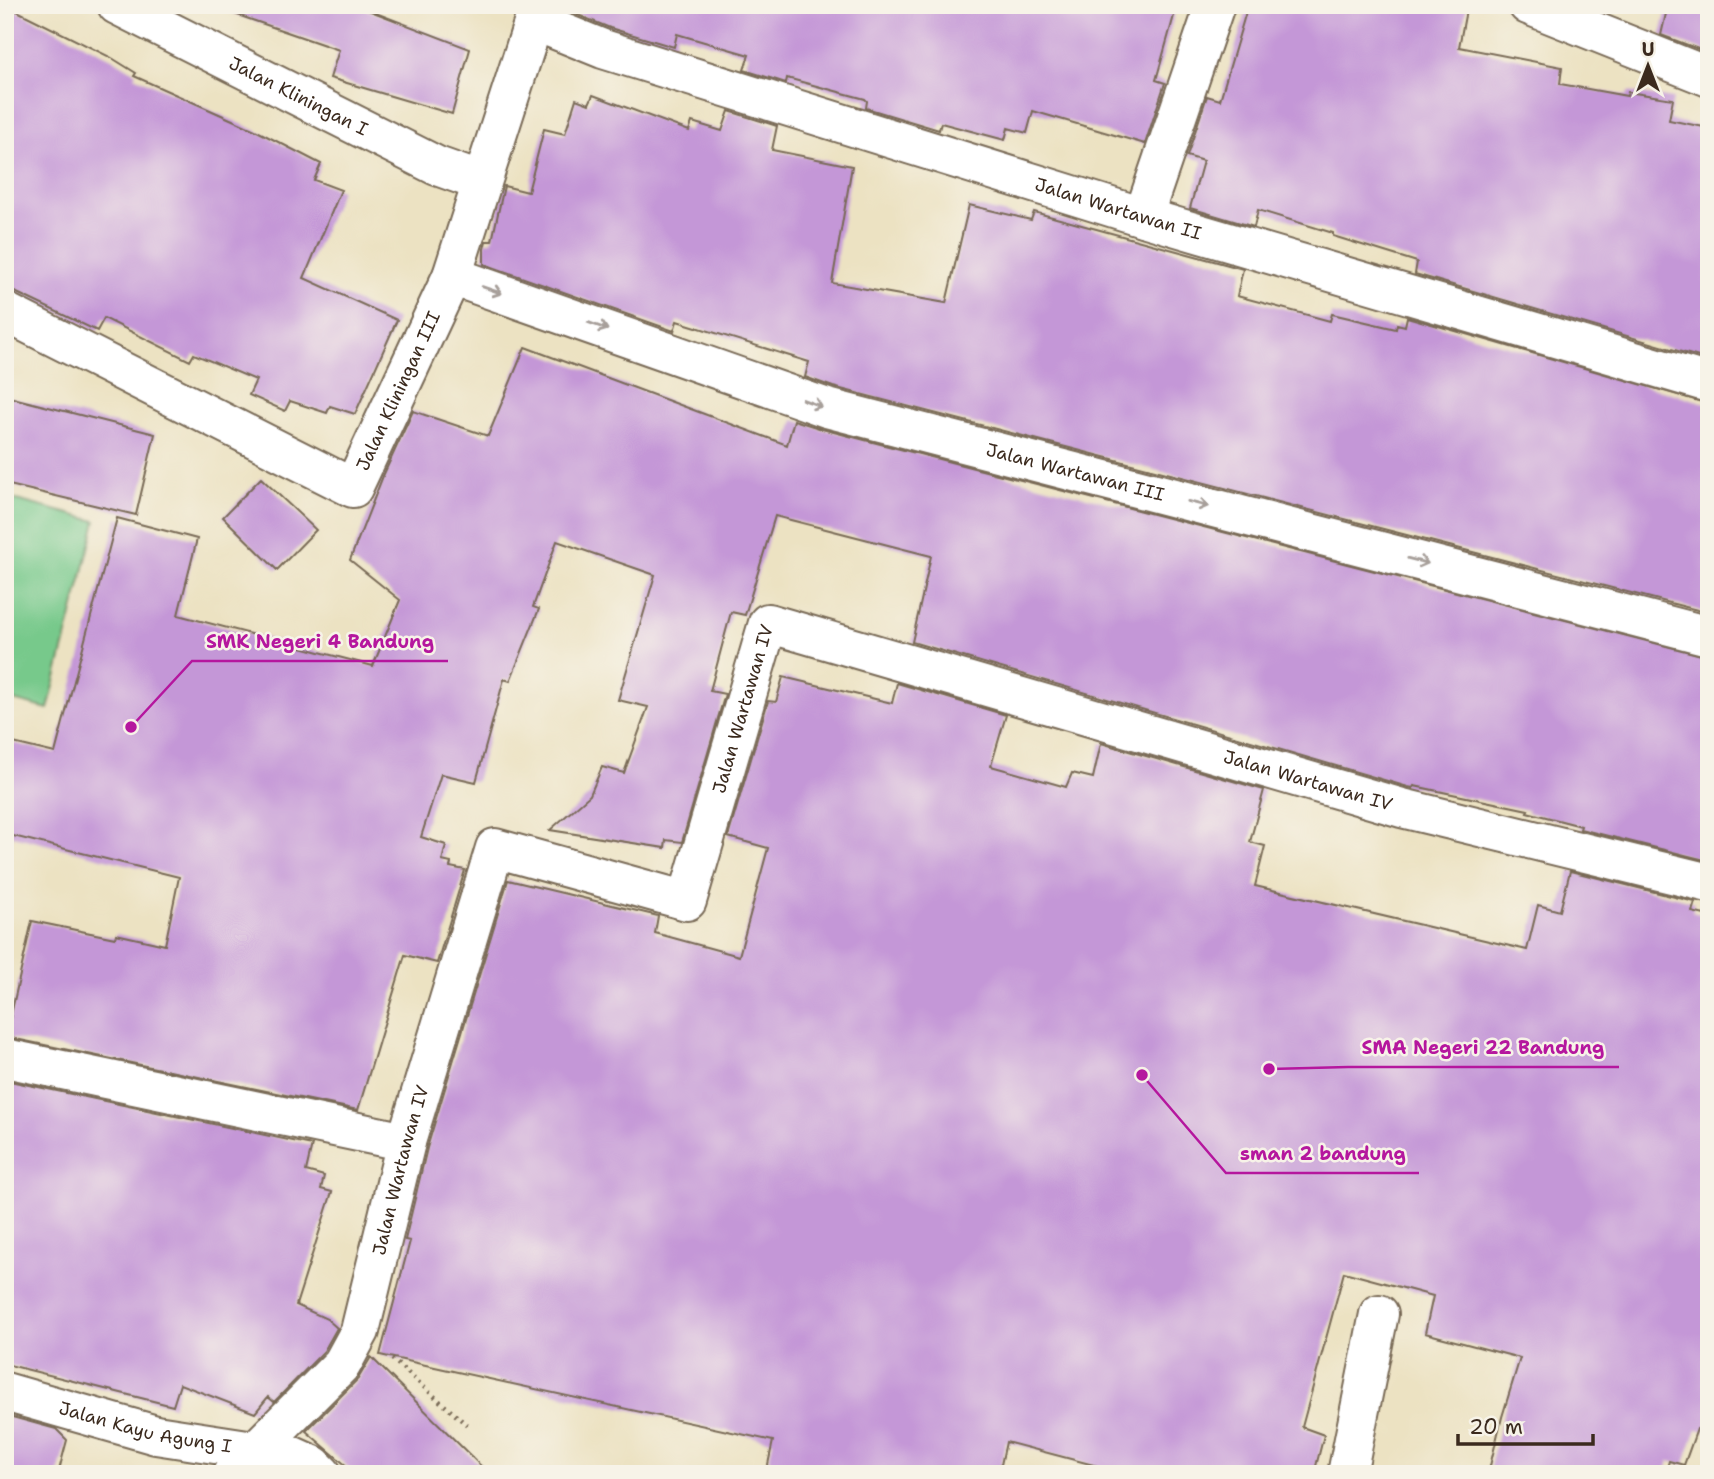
<svg xmlns="http://www.w3.org/2000/svg" width="1714" height="1479" viewBox="0 0 1714 1479" font-family="'Shantell Sans',sans-serif">
	<style>
		.green { fill: #77c98b; stroke: #597a54; stroke-width: 2 }
		.building { fill: #c497d7 }
		.lines { fill: none; stroke-linecap: round; stroke-linejoin: round }
		.minor-casing { stroke: #796a57; stroke-width: 42 }
		.path { stroke: #796a57; stroke-width: 4.5; stroke-dasharray: 2 5; stroke-linecap: butt }
		.minor { stroke: #fff; stroke-width: 38 }
		.oneway { stroke: #a79f9a }
		.labels { text-anchor: middle; stroke-width: 5; stroke-linejoin: round; paint-order: stroke }
		.street-label { font-size: 18px; fill: #3b2a1e; stroke: #f7f3e8 }
		.leader { fill: none; stroke: #b5179e; stroke-width: 2.5 }
		.callout-dot { fill: #b5179e; stroke: #f7f3e8; stroke-width: 2.5 }
		.callout-label { font-size: 19px; text-anchor: middle; font-weight: bold; fill: #b5179e; stroke: #f7f3e8; stroke-width: 5; stroke-linejoin: round; paint-order: stroke }
	</style>
	<rect width="100%" height="100%" fill="#f7f3e8"/>
	<filter id="ink" filterUnits="userSpaceOnUse"><feTurbulence type="fractalNoise" baseFrequency=".0143" numOctaves="2"/><feDisplacementMap in="SourceGraphic" scale="14" xChannelSelector="R" yChannelSelector="G"/><feConvolveMatrix kernelMatrix="1 2 1 2 8 2 1 2 1" color-interpolation-filters="sRGB"/></filter>
	<filter id="wash" filterUnits="userSpaceOnUse"><feTurbulence type="fractalNoise" baseFrequency=".00686" numOctaves="4" result="noise"/><feDisplacementMap in="SourceGraphic" scale="28" xChannelSelector="R" yChannelSelector="G"/><feGaussianBlur stdDeviation="1.57" result="paint"/><feColorMatrix in="noise" values="0 0 0 0 0 0 0 0 0 0 0 0 0 0 0 0 0 1.4 0 .05"/><feComposite in="paint" operator="in"/></filter>
	<g filter="url(#wash)">
		<rect width="100%" height="100%" fill="#ece2c2"/>
		<!-- green -->
		<path class="green" d="M5,497L96,521L48,709L5,698Z"/>
		<g id="blocks">
			<!-- building -->
			<path class="building" d="M5,5L112,58L136,73L134,76L255,130L321,164L314,180L341,190L304,278L397,320L355,414L330,406L327,413L290,401L285,411L249,395L256,380L194,354L190,361L104,318L97,331L15,292L5,290Z
				M227,5H355L470,49L452,114L330,78L339,50L226,11Z
				M563,5H1177L1156,80L1165,83L1145,144L1033,111L1027,133L1008,128L1005,140L941,123L939,130L866,108L867,101L865,99L787,78L786,83L744,70L749,55L677,34L674,47L610,28L563,9Z
				M1248,5H1467L1459,47L1562,67L1560,84L1627,96L1628,92L1673,99L1669,120L1709,128V360L1415,274L1417,262L1333,236V233L1258,210L1254,227L1190,208L1203,161L1187,156L1207,96L1220,100Z
				M1668,5H1709V53L1661,35Z
				M593,95L689,131L692,122L722,131L729,111L777,126L772,150L852,166L832,283L946,303L969,205L1031,220L1034,212L1243,269L1237,296L1330,321L1332,314L1396,329L1397,324L1405,326L1407,317L1709,404V613L833,387L805,377L809,362L677,321L674,331L484,264V249L486,241H492L504,186L528,192L544,129L565,134L576,99L589,104Z
				M525,347L787,445L794,420L822,429L1709,657V846L1705,860L1580,829L1581,826L1527,812L1528,810L1414,786L1413,788L1408,787L912,642L931,556L775,516L745,615L731,612L710,691L725,694L682,842L666,840L665,848L550,830L590,795L602,767L624,773L648,707L618,700L655,575L557,541L533,607L539,609L510,681L504,679L476,782L441,774L421,837L446,845L442,861L451,863L450,867L465,870L437,963L405,955L358,1110L6,1037L32,921L115,938L116,934L165,945L179,877L5,834V741L55,753L117,518L197,539L178,615L373,666L400,600L350,560L383,476L413,411L488,436Z
				M5,396L155,434L136,515L5,484Z
				M261,478L316,530L277,570L223,517Z
				M783,677L892,703L897,683L1006,715L991,766L1066,787L1072,773L1093,778L1101,743L1264,790L1250,842L1265,846L1255,886L1527,950L1538,905L1560,911L1570,871L1695,902L1692,912L1709,916V1432L1697,1429L1684,1465L1669,1461L1665,1474H1488L1502,1417L1520,1358L1425,1333L1433,1296L1344,1272L1302,1427L1324,1435L1314,1474H1108L1109,1469L1006,1442L999,1474H766L773,1441L380,1355L410,1241L405,1240L427,1148L508,880L658,916L655,933L739,956L768,848L728,837L768,701L776,702Z
				M5,1080L312,1145L306,1171L324,1176L321,1189L332,1192L296,1305L327,1319L337,1328L324,1351L274,1402L268,1397L255,1413L180,1384L173,1406L5,1364Z
				M371,1357L489,1474H356L306,1431L358,1379Z
				M5,1415L56,1429L67,1440L58,1474H5Z"/>
		</g>
	</g>
	<g filter="url(#ink)">
		<use href="#blocks" fill-opacity="0" stroke="#796a57" stroke-width="2"/>
		<g class="lines">
			<!-- minor casing -->
			<g class="minor-casing">
				<g id="minor">
					<path id="s1" d="M117,5L437,166L482,182"/>
					<path d="M1528,5L1709,77"/>
					<path id="s2" d="M534,21L603,49L1143,217L1709,383"/>
					<path d="M1143,217L1215,5"/>
					<path id="s3" d="M452,276L827,408L1709,636"/>
					<path id="s4" d="M5,312L353,488L452,276L539,5"/>
					<path d="M5,1058L406,1142"/>
					<path id="s5" d="M5,1392L156,1435L254,1450L284,1452L313,1465L322,1474"/>
					<path id="s6" d="M232,1474L342,1364L360,1331L406,1142L495,848L687,901L768,623L1402,808L1709,883"/>
					<path d="M1347,1474L1379,1314"/>
				</g>
			</g>
			<!-- path -->
			<path class="path" d="M392,1359L468,1426"/>
			<!-- minor -->
			<use href="#minor" class="minor"/>
		</g>
		<!-- one-way arrows -->
		<defs><path id="oneway-shaft" d="M-6 0H5M1.5-3L5.5 0L1.5 3" fill="none" stroke-width="1.6" stroke-linecap="round" stroke-linejoin="round" transform="scale(1.75)"/></defs>
		<g class="oneway">
			<use href="#oneway-shaft" transform="translate(492 290) rotate(19)"/>
			<use href="#oneway-shaft" transform="translate(598 326) rotate(20)"/>
			<use href="#oneway-shaft" transform="translate(812 403) rotate(20)"/>
			<use href="#oneway-shaft" transform="translate(1198 504) rotate(14)"/>
			<use href="#oneway-shaft" transform="translate(1418 561) rotate(14)"/>
		</g>
	</g>
	<g class="labels">
		<!-- street labels -->
		<g class="street-label">
			<text dy="6" stroke="none"><textPath href="#s1" startOffset="203">Jalan Kliningan I</textPath></text>
			<text dy="6" stroke="none"><textPath href="#s2" startOffset="614">Jalan Wartawan II</textPath></text>
			<text dy="6" stroke="none"><textPath href="#s4" startOffset="497">Jalan Kliningan III</textPath></text>
			<text dy="6" stroke="none"><textPath href="#s3" startOffset="654">Jalan Wartawan III</textPath></text>
			<text dy="6" stroke="none"><textPath href="#s6" startOffset="1094">Jalan Wartawan IV</textPath></text>
			<text dy="6" stroke="none"><textPath href="#s6" startOffset="1746">Jalan Wartawan IV</textPath></text>
			<text dy="6" stroke="none"><textPath href="#s6" startOffset="359">Jalan Wartawan IV</textPath></text>
			<text dy="6" stroke="none"><textPath href="#s5" startOffset="145">Jalan Kayu Agung I</textPath></text>
		</g>
	</g>
	<!-- callouts -->
	<path class="leader" d="M131 727L192 661H448M1269 1069L1348 1067H1619M1142 1075L1226 1173H1419"/>
	<g class="callout-dot">
		<circle cx="131" cy="727" r="7"/>
		<circle cx="1269" cy="1069" r="7"/>
		<circle cx="1142" cy="1075" r="7"/>
	</g>
	<g class="callout-label">
		<text x="320" y="648">SMK Negeri 4 Bandung</text>
		<text x="1483" y="1054">SMA Negeri 22 Bandung</text>
		<text x="1323" y="1160">sman 2 bandung</text>
	</g>
	<!-- margin -->
	<rect width="1714" height="1479" fill="none" stroke="#f7f3e8" stroke-width="28"/>
	<!-- north arrow -->
	<g transform="translate(1648 66)" stroke="#f7f3e8" stroke-width="5" paint-order="stroke">
	<path d="M0-5L12 26L0 18L-12 26Z" fill="#3b2a1e"/>
	<text y="-10" font-size="19" font-weight="bold" text-anchor="middle" fill="#3b2a1e">U</text>
	</g>
	<!-- scale -->
	<path d="M1458 1434v10h135v-10" fill="none" stroke="#3b2a1e" stroke-width="3.5"/>
	<text x="1469" y="1434" font-size="21" fill="#3b2a1e" stroke="#f7f3e8" stroke-width="5" paint-order="stroke">20 m</text>
</svg>
